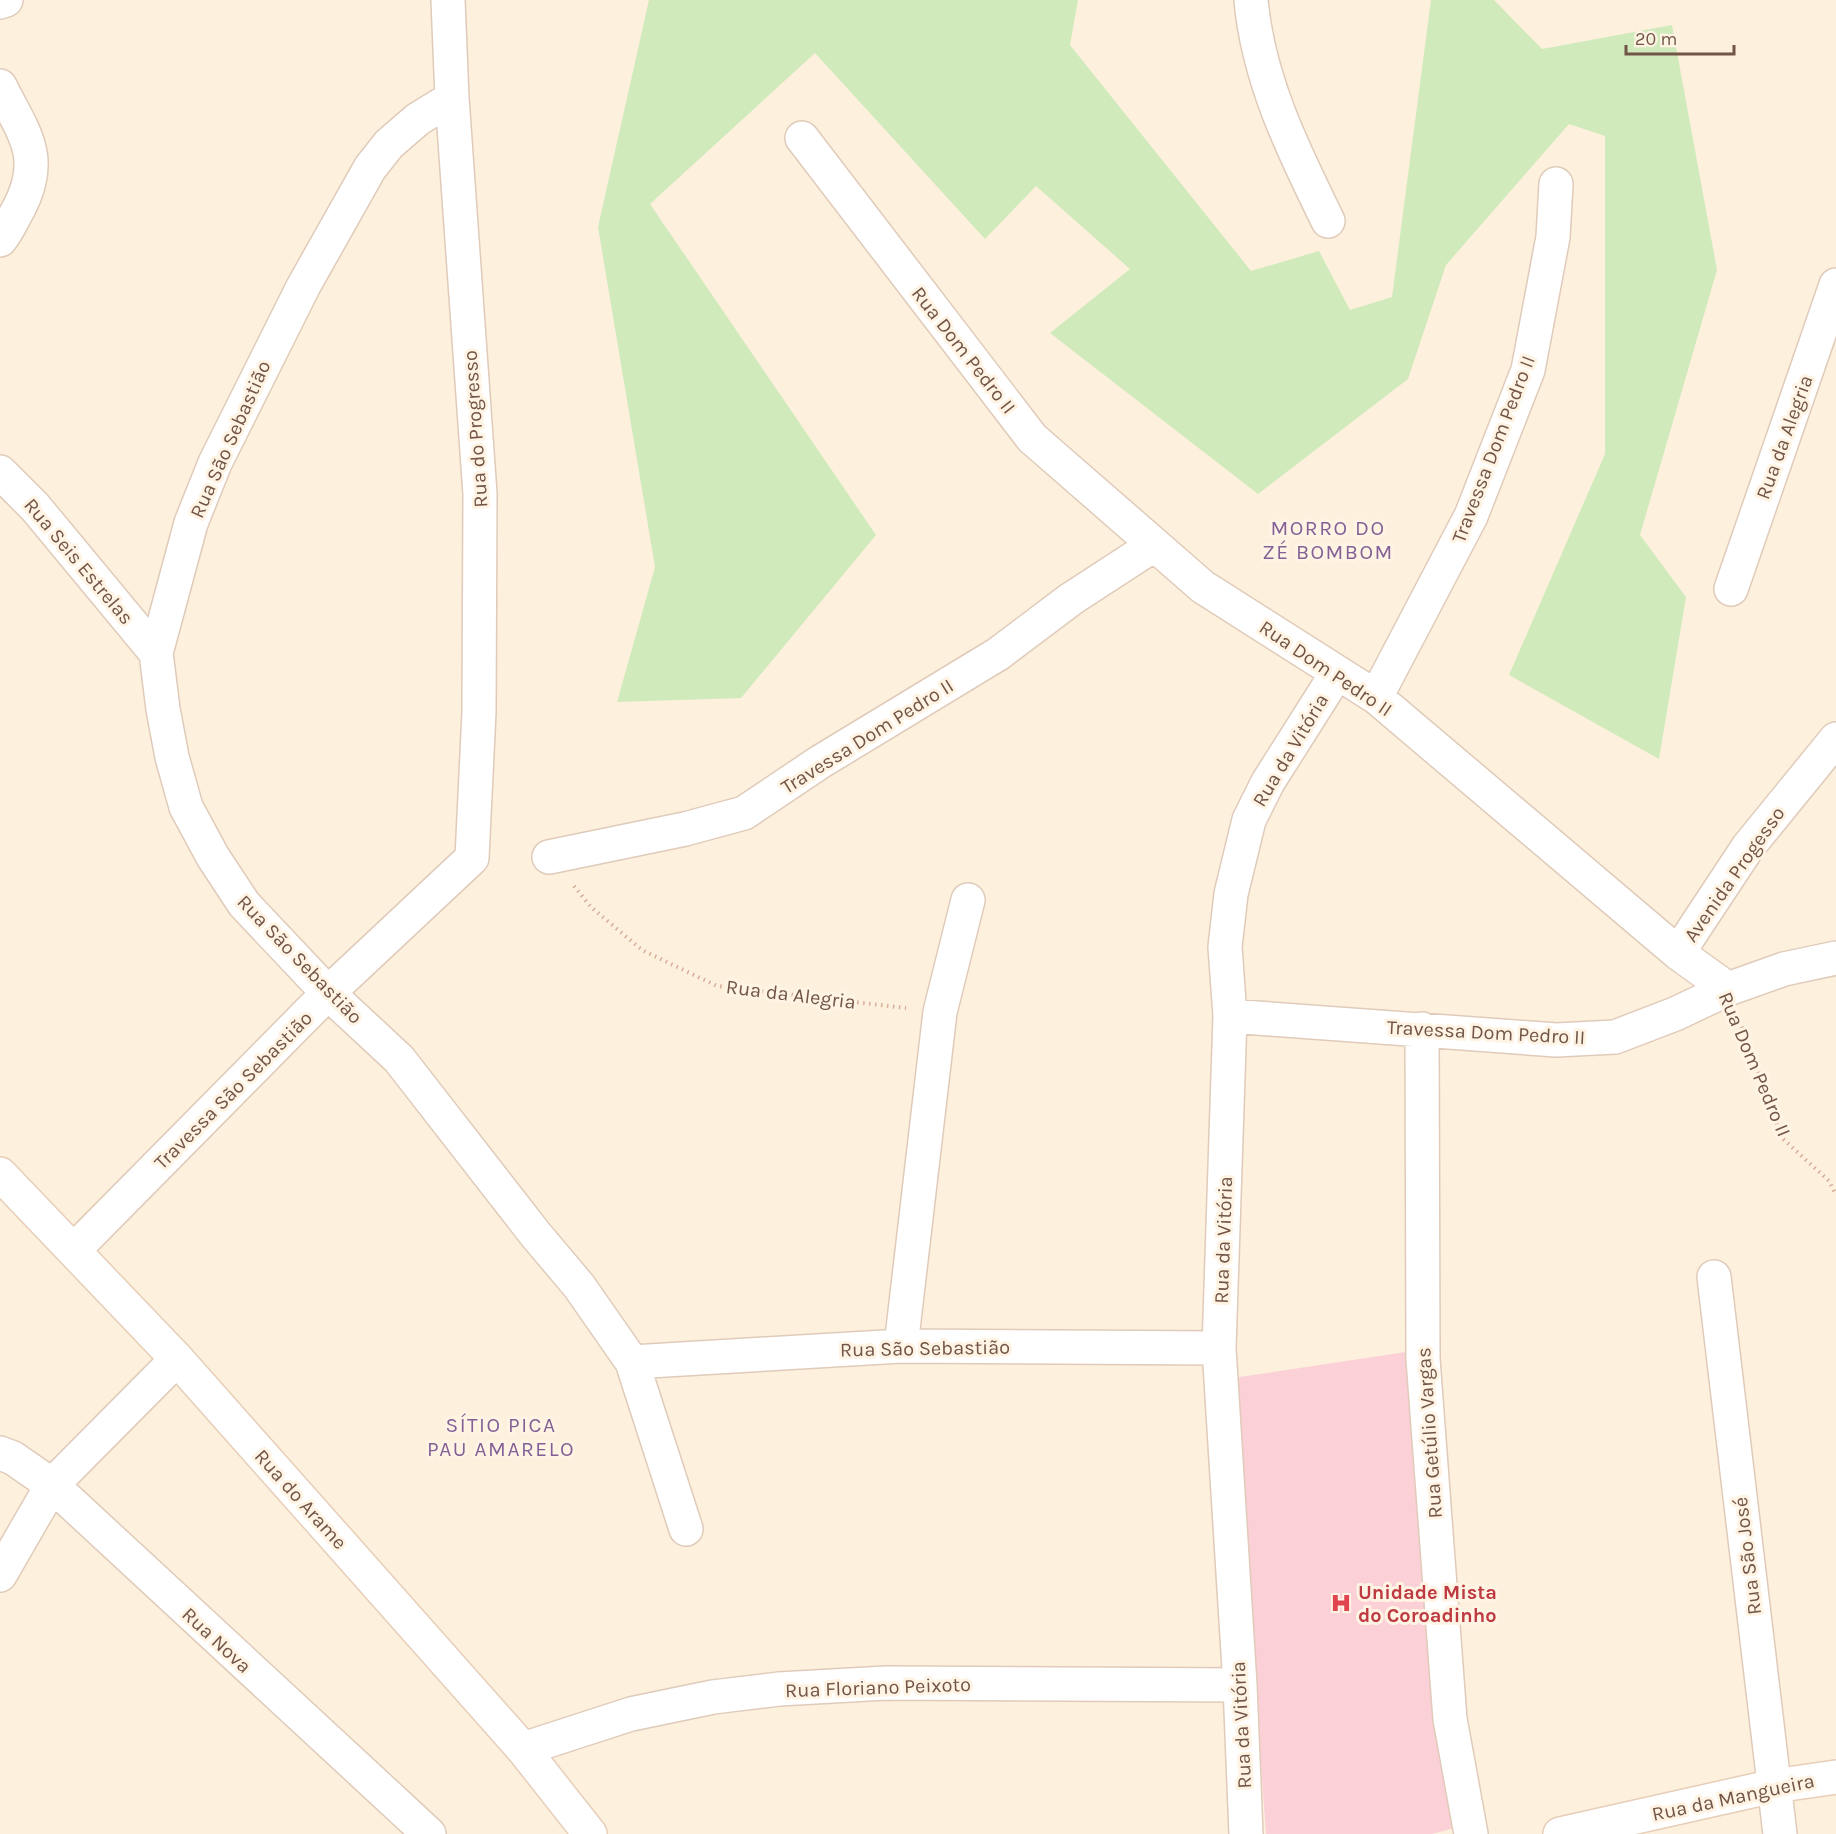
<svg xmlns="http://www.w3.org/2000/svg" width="1836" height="1834" viewBox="0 0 1836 1834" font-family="Karla,sans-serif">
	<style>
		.medical { fill: #fbd0d6 }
		.green { fill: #d0eabc }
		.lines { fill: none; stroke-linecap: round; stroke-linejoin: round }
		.street-casing { stroke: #e0cbba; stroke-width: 36 }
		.secondary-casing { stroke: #e7ceb9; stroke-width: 36 }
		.path { stroke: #d7af98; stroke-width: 4; stroke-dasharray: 1.5 4.5; stroke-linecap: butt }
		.street { stroke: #fff; stroke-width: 33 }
		.secondary { stroke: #fff; stroke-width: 33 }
		.labels { text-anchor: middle; stroke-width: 6; stroke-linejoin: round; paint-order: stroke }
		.street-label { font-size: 20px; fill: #725546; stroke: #fff4e4 }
		.health-label { font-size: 20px; font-weight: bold; fill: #be3a42; stroke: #fff4e4; text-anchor: start }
		.neighbourhood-label { font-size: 21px; letter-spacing: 1.5px; fill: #836196; stroke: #fff4e4 }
	</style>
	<rect width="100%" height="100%" fill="#fdf0dd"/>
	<!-- medical -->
	<path class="medical" d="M1406,1352L1454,1828L1432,1834H1266L1233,1378Z"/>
	<!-- green -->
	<path class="green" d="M649,0H1078L1070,45L1251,271L1319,251L1350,310L1392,297L1431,0H1494L1542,49L1672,25L1717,270L1640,535L1686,597L1659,759L1509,675L1605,454V136L1569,124L1446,265L1408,379L1258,494L1050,333L1130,269L1036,186L985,239L815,53L650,204L876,535L741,698L617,702L655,567L598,227Z"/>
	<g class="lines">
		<!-- street casing -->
		<g class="street-casing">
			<path id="street" d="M1251,0C1258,79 1293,150 1328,221
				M0,2L6,0
				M0,86C23,133 46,156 19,208C13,218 8,231 0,240
				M452,98L418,119L389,144L370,168L303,287L215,463L191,523L156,653L163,709L172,757L186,807L213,857L244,904L328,993L399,1059L536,1235L579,1286L632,1362L686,1529
				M802,138L1032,438L1203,587L1376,697L1678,953L1728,989
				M0,472L35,507L156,653
				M1731,589L1836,285
				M1376,697L1471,516L1528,370L1553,237L1556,184
				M549,857L685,829L744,813L820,762L998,654L1071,599L1154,545
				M1678,953L1748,847L1836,739
				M1230,1016L1556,1040L1615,1037L1675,1014L1728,989L1784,969L1836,958
				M1422,1029L1423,1359L1450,1719L1471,1834
				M74,1250L328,993L472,858L479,712L480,494L452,98L448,0
				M1714,1277L1780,1834
				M901,1346L940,1012L968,900
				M632,1362L901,1346L1219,1348
				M0,1453L13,1458L52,1485L429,1834
				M0,1575L52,1485L177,1359
				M523,1749L631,1714L713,1697L779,1689L886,1683L1240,1685
				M1246,1834L1240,1685L1219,1348L1230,1016L1225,947L1231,894L1249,820L1268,782L1337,673"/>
		</g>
		<!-- secondary casing -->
		<g class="secondary-casing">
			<path id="secondary" d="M0,1174L177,1359L523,1749L590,1834
				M1560,1834L1774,1786L1836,1777"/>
		</g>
		<!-- path -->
		<path class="path" d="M574,886L591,907L642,950L717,986L906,1008
			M1740,1021L1782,1138L1829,1181L1836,1195"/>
		<!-- street -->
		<use href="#street" class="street"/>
		<!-- secondary -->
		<use href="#secondary" class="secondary"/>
	</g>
	<!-- icons -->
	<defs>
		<g id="hospital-bare" transform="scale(1.62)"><path d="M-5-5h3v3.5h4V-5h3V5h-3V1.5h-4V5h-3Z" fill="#e0444e" stroke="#fff4e4" stroke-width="2.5" paint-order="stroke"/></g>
	</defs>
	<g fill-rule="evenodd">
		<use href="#hospital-bare" x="1341" y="1603"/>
	</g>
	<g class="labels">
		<!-- street labels -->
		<g class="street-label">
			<text transform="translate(964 350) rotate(52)" y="7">Rua Dom Pedro II</text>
			<text transform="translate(475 429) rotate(-94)" y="7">Rua do Progresso</text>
			<text transform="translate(1784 437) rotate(-70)" y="7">Rua da Alegria</text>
			<text transform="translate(230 439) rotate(-66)" y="7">Rua São Sebastião</text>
			<text transform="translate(1493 449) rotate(-69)" y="7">Travessa Dom Pedro II</text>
			<text transform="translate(79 561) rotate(50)" y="7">Rua Seis Estrelas</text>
			<text transform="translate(1326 668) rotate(34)" y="7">Rua Dom Pedro II</text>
			<text transform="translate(867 736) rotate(-32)" y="7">Travessa Dom Pedro II</text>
			<text transform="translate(1290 750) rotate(-59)" y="7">Rua da Vitória</text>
			<text transform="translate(1734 874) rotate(-55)" y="7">Avenida Progesso</text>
			<text transform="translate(300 959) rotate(46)" y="7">Rua São Sebastião</text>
			<text transform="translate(791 994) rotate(7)" y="7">Rua da Alegria</text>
			<text transform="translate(1486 1032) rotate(3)" y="7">Travessa Dom Pedro II</text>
			<text transform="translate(1755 1064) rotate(67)" y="7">Rua Dom Pedro II</text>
			<text transform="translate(233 1090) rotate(-45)" y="7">Travessa São Sebastião</text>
			<text transform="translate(1223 1240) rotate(-88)" y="7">Rua da Vitória</text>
			<text transform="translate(925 1348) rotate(-1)" y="7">Rua São Sebastião</text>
			<text transform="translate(1429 1433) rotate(-94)" y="7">Rua Getúlio Vargas</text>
			<text transform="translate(301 1499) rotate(48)" y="7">Rua do Arame</text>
			<text transform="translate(1747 1556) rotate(-97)" y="7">Rua São José</text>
			<text transform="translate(217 1640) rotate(43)" y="7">Rua Nova</text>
			<text transform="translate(878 1687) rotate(-2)" y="7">Rua Floriano Peixoto</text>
			<text transform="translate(1241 1725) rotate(-93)" y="7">Rua da Vitória</text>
			<text transform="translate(1733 1797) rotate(-12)" y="7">Rua da Mangueira</text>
		</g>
		<!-- health labels -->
		<g class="health-label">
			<text x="1358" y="1599">Unidade Mista<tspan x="1358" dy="23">do Coroadinho</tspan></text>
		</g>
		<!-- neighbourhood labels -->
		<g class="neighbourhood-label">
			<text x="1328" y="535">MORRO DO<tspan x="1328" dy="24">ZÉ BOMBOM</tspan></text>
			<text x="501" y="1432">SÍTIO PICA<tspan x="501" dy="24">PAU AMARELO</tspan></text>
		</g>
	</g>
	<!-- scale -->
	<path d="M1626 45v9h108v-9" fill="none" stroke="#725546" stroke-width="3"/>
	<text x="1635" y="45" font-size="18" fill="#725546" stroke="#fff4e4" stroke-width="4.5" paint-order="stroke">20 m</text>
</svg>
